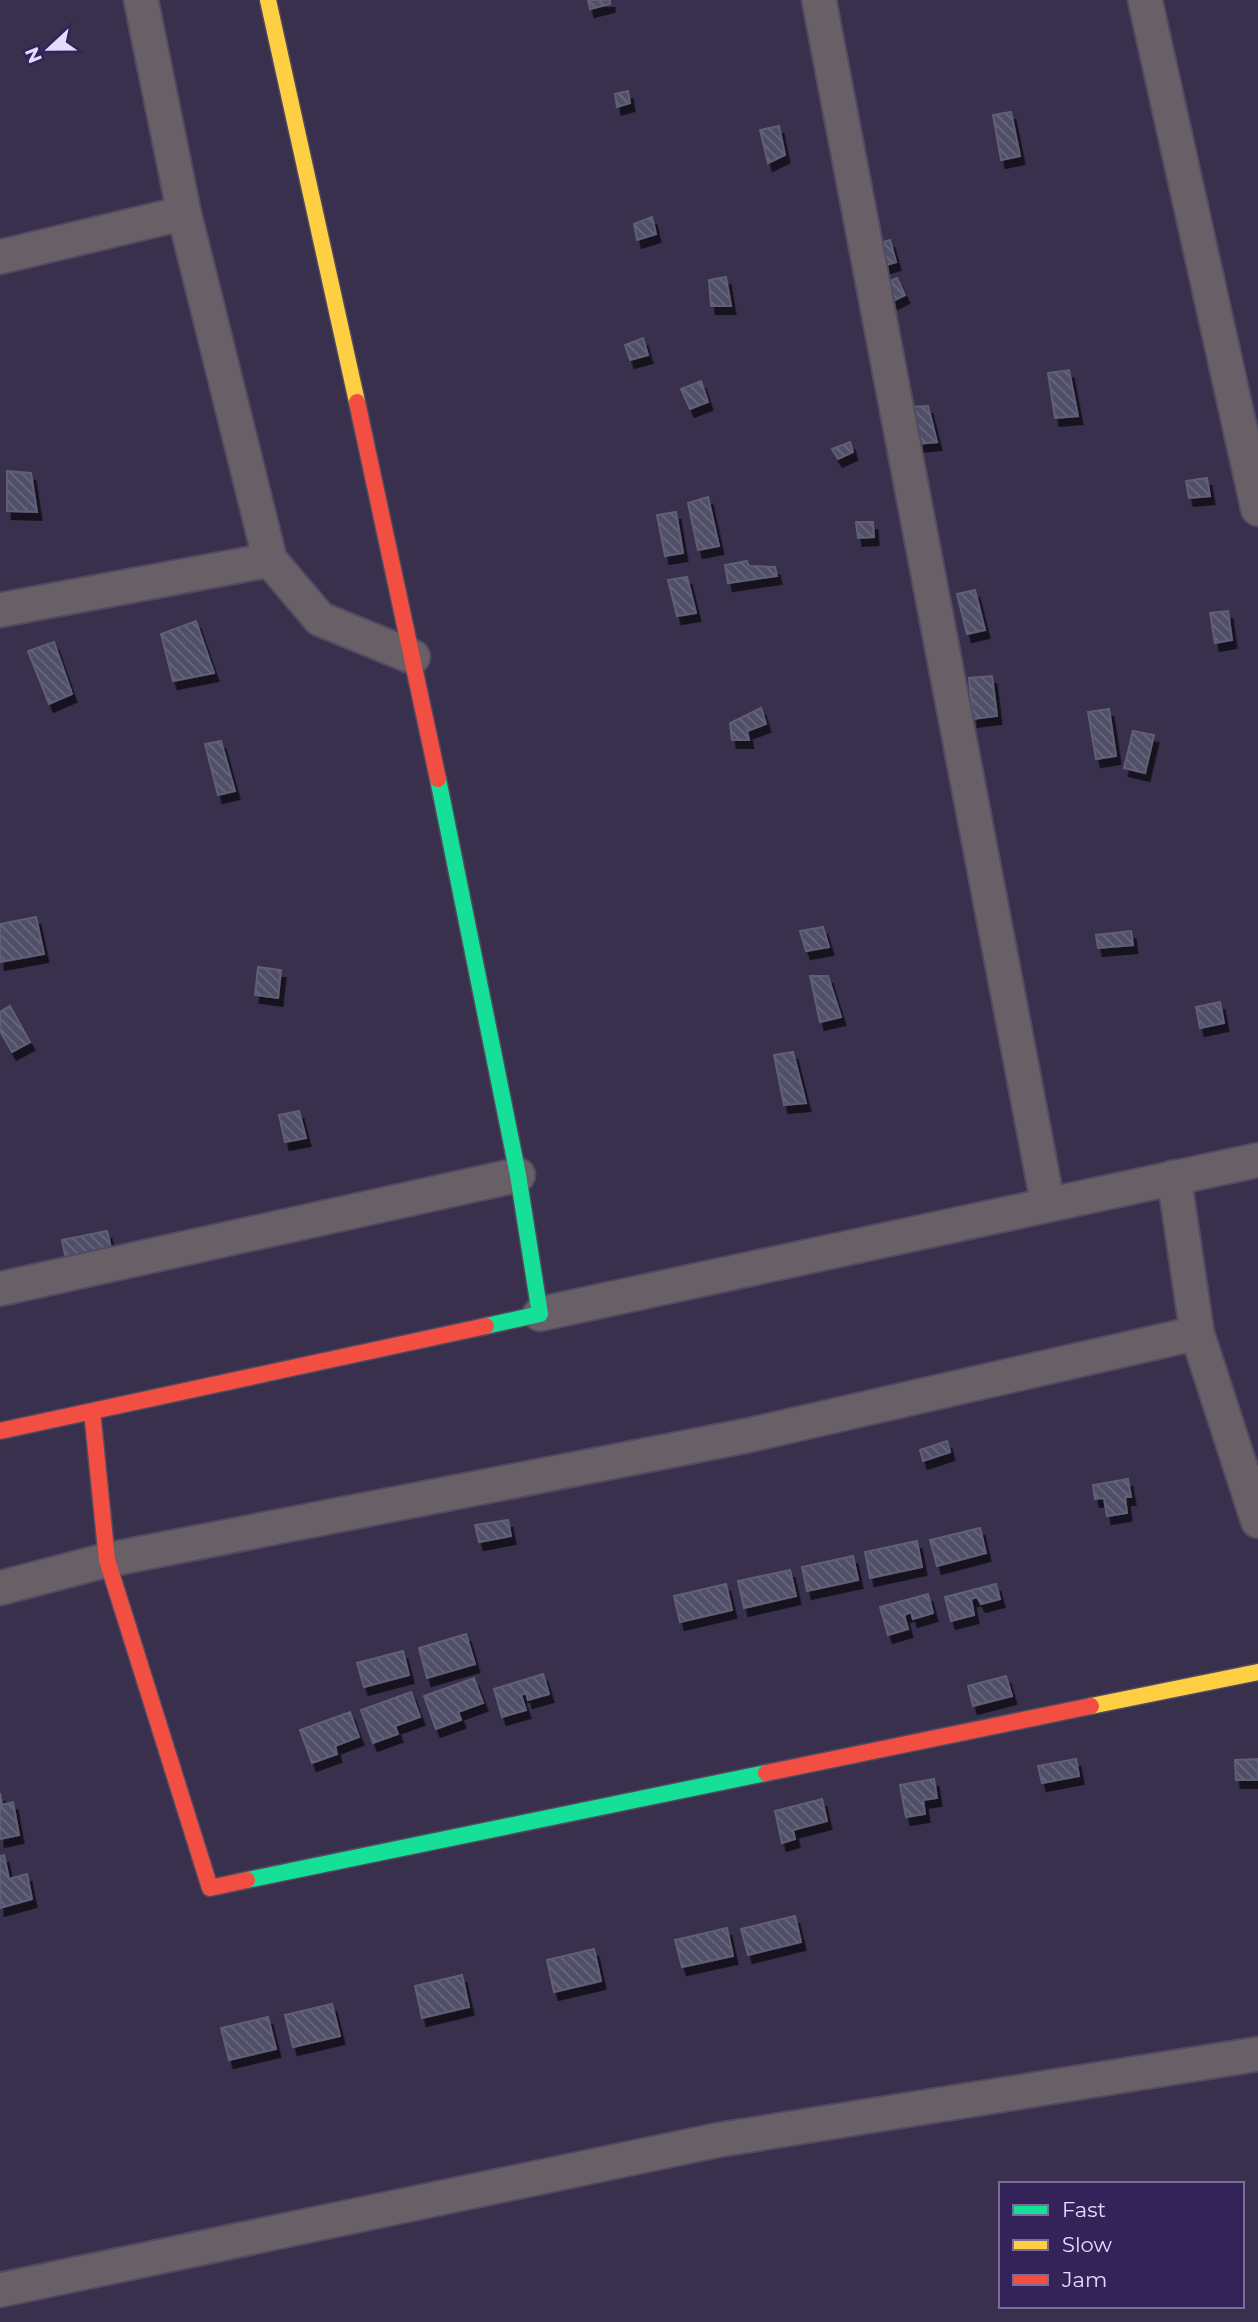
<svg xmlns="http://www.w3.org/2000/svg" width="1258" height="2322" viewBox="0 0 1258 2322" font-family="Montserrat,sans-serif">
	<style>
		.building { fill: url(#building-back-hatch); stroke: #605f77; stroke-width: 2; filter: url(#shadow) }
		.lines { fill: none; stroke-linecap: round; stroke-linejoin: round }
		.street-casing { stroke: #514b62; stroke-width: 37 }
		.fast-casing { stroke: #514b62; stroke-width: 19 }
		.slow-casing { stroke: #514b62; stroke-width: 19 }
		.jam-casing { stroke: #514b62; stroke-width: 19 }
		.street { stroke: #696067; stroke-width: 33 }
		.fast { stroke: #16e098; stroke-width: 16 }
		.slow { stroke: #ffcf43; stroke-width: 16 }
		.jam { stroke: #f24e42; stroke-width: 16 }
	</style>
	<defs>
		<pattern id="building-back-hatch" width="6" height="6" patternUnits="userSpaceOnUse" patternTransform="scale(1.75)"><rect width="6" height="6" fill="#504f67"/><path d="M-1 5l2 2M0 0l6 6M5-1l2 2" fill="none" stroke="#69687e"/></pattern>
		<filter id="shadow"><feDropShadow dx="4.5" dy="8" stdDeviation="0" flood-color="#0009"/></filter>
	</defs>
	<rect width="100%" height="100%" fill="#38304c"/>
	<!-- building -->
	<path class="building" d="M588,0H610V4L590,9Z
		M628,91L630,103L617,107L615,94Z
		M1011,112L1020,156L1001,160L993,115Z
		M779,126L785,155L768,163L760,130Z
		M652,217L656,234L637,240L634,224Z
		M890,240L896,262L876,268L870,246Z
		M726,277L731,306H711L709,280Z
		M897,278L905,295L887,304L880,285Z
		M643,338L648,355L630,360L625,345Z
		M1069,370L1078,416L1055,418L1048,373Z
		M701,381L708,402L690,409L681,389Z
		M928,406L937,442L917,444L910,407Z
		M850,442L853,452L838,459L832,449Z
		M7,471L31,473L37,512L7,511Z
		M1207,478L1210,496L1189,498L1186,481Z
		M708,497L719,546L698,550L688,503Z
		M676,512L683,553L665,556L657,515Z
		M856,522H873L874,537L858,538Z
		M747,561L749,566L775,567L777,576L728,583L725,565Z
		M687,577L696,613L677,616L668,580Z
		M975,590L985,630L967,634L957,594Z
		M1228,611L1232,640L1215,643L1210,613Z
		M196,621L214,673L173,681L161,634Z
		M54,642L72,694L49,704L28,651Z
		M992,676L997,716L973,719L969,678Z
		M761,708L766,724L747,731L749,740H732L730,723Z
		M1109,709L1116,756L1096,759L1088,712Z
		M1133,731L1154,735L1145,773L1124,768Z
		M221,741L235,791L218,795L205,744Z
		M36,917L44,954L0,962V924Z
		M823,927L829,947L806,951L800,931Z
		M1131,931L1133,945L1098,948L1096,935Z
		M258,967L281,970L278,998L255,995Z
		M810,976H828L841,1017L820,1022Z
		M1220,1002L1224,1023L1200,1028L1196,1007Z
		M10,1006L30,1042L12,1052L0,1031V1012Z
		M793,1052L806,1103L784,1105L774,1055Z
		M299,1111L306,1138L285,1142L279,1115Z
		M107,1231L113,1256L67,1265L62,1240Z
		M947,1441L950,1452L923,1461L920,1450Z
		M1128,1479L1131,1497H1125L1127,1513L1107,1516L1104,1498L1095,1499L1093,1485Z
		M508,1520L511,1536L479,1542L475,1525Z
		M980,1528L986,1553L937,1566L930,1540Z
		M917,1541L922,1567L870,1578L865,1552Z
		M853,1556L858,1580L807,1591L802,1567Z
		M790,1570L796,1596L744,1608L738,1581Z
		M726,1584L732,1610L680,1622L674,1596Z
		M996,1584L1000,1599L981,1604L977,1597L971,1599L974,1615L951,1621L945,1597Z
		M928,1594L933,1613L913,1619L911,1612L904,1615L908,1629L888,1635L880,1607Z
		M466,1634L475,1664L427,1678L419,1648Z
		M403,1651L409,1675L364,1687L357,1663Z
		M543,1674L549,1694L528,1700L526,1693L521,1695L526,1710L502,1717L494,1689Z
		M1006,1676L1012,1696L973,1706L968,1686Z
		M474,1678L483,1703L458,1712L461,1720L436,1729L424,1696Z
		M411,1692L420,1717L395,1726L398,1734L373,1743L361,1710Z
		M350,1712L359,1737L335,1746L337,1754L312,1763L300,1730Z
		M1076,1759L1079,1776L1042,1783L1038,1766Z
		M1258,1759V1780H1236L1235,1760Z
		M934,1779L937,1798L923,1800L925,1814L906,1817L900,1785Z
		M0,1793L2,1805L13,1802L19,1835L0,1839Z
		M822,1799L827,1821L793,1830L795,1839L782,1843L775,1811Z
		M4,1855L9,1879L27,1874L32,1899L0,1908V1856Z
		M795,1916L801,1942L748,1955L741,1929Z
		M727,1928L733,1956L682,1967L675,1940Z
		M594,1949L601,1981L554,1992L547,1960Z
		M462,1975L469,2007L422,2018L415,1986Z
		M332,2004L340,2036L293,2047L285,2015Z
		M268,2017L276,2049L229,2060L221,2028Z"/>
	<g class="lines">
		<!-- street casing -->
		<g class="street-casing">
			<path id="street" d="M141,0L184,213L270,560L320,619L413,657
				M819,0L1048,1205
				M1145,0L1258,509
				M0,257L184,213
				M0,610L270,560
				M1174,1177L1197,1333L1258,1521
				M0,1289L518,1175
				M540,1314L1258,1160
				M0,1588L107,1560L745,1436L1197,1333
				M0,2290L718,2140L1258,2054"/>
		</g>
		<!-- fast casing -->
		<g class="fast-casing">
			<path id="fast" d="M438,779L518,1175L540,1314L486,1326
				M247,1880L766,1773"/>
		</g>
		<!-- slow casing -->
		<g class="slow-casing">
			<path id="slow" d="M268,0L357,402
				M1091,1706L1258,1672"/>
		</g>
		<!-- jam casing -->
		<g class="jam-casing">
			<path id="jam" d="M357,402L438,779
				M92,1411L107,1560L210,1888L247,1880
				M0,1431L486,1326
				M766,1773L1091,1706"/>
		</g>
		<!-- street -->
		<use href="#street" class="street"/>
		<!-- fast -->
		<use href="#fast" class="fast"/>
		<!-- slow -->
		<use href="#slow" class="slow"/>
		<!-- jam -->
		<use href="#jam" class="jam"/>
	</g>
	<!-- legend -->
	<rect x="999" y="2182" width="245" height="126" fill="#332359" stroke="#796d9b" stroke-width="2"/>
	<rect x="1013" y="2205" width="35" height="10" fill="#16e098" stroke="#796d9b" stroke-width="2"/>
	<text x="1062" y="2217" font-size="21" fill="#e2dcfe">Fast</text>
	<rect x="1013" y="2240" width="35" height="10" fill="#ffcf43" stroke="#796d9b" stroke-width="2"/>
	<text x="1062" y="2252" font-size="21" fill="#e2dcfe">Slow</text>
	<rect x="1013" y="2275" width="35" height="10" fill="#f24e42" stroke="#796d9b" stroke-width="2"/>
	<text x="1062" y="2287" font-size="21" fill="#e2dcfe">Jam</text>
	<!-- north arrow -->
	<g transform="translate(49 49) rotate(248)" stroke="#332359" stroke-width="5" paint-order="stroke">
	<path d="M0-5L12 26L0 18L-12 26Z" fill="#e2dcfe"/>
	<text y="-10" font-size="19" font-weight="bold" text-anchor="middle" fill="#e2dcfe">N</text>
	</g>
</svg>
